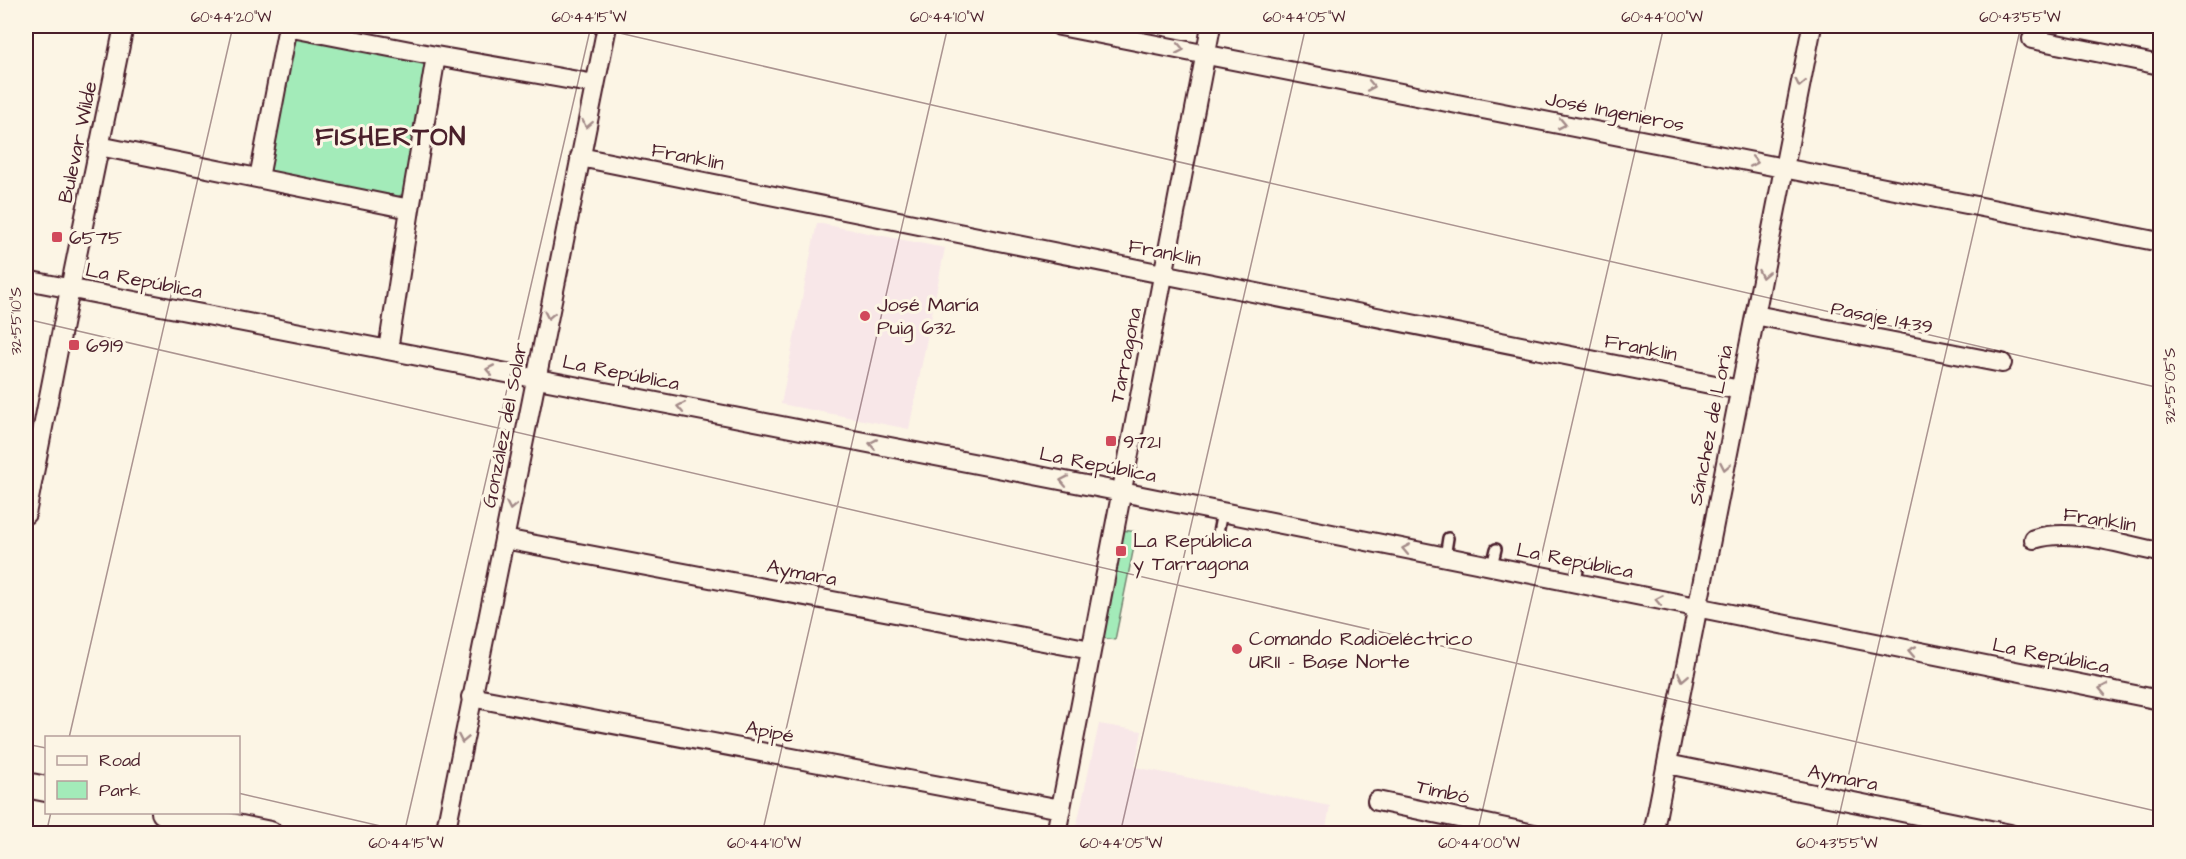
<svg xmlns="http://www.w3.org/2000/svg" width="2186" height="859" viewBox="0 0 2186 859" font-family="'Architects Daughter',sans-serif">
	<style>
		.built { fill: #f8e7e8 }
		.green { fill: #a3ebb9; stroke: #768572; stroke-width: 1.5 }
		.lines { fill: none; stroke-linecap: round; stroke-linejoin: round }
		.lane-casing { stroke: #4a1f2b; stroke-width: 14 }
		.street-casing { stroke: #4a1f2b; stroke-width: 22 }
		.secondary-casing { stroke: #4a1f2b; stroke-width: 28 }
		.lane { stroke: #fcf5e5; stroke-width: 9 }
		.street { stroke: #fcf5e5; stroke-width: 18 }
		.secondary { stroke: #fcf5e5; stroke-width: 24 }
		.oneway { stroke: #a38a88 }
		.ticks { fill: none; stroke: #4a1f2b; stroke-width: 1.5; stroke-opacity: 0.45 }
		.poi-dot { fill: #d1495b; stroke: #fcf5e5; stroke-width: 2 }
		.labels { text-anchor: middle; stroke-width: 6; stroke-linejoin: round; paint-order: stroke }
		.street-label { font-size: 20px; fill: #4a1f2b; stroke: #fcf5e5 }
		.poi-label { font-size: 20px; fill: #4a1f2b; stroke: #fcf5e5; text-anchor: start }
		.district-label { font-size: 26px; font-weight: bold; letter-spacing: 1.5px; fill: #4a1f2b; stroke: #fcf5e5 }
		.neatline { fill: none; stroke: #4a1f2b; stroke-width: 2 }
		.ticks-label { font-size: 15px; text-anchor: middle; fill: #4a1f2b }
	</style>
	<rect width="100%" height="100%" fill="#fcf5e5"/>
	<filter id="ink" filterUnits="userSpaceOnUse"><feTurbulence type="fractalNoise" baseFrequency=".0167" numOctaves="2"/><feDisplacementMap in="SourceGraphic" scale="12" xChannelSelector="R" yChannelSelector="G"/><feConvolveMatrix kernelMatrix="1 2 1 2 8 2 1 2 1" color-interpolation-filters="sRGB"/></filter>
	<g filter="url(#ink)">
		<!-- built -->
		<path class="built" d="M817,223L945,248L909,429L781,404Z
			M1099,724L1142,731L1135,767L1330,806L1325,833H1075Z"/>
		<!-- green -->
		<path class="green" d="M295,37L427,64L403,194L394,199L270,173Z
			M1122,530L1137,532L1115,640L1102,638Z"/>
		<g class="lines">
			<!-- lane casing -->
			<g class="lane-casing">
				<path id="lane" d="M1217,538L1222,512
					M1445,557L1448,538
					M1492,566L1496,549
					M1576,583L1579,563"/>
			</g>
			<!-- street casing -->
			<g class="street-casing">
				<path id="street" d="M1060,26L2160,242
					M287,27L436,56
					M2032,39L2160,65
					M99,146L410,209
					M580,157L1740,390
					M259,178L288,26
					M26,280L1122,492L2160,700
					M1755,315L2002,363
					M388,350L410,209L436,56L595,84
					M26,514L70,289L124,26
					M504,539L1091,650
					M2034,539C2071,527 2122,545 2160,552
					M471,697L1061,809
					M1667,764L2010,834
					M1377,801L1534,834
					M445,834L607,26
					M1056,834L1211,26
					M1653,834L1812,26"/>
			</g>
			<!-- secondary casing -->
			<g class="secondary-casing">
				<path id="secondary" d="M26,785L46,789
					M164,812L270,834"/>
			</g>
			<!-- lane -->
			<use href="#lane" class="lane"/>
			<!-- street -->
			<use href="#street" class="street"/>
			<!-- secondary -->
			<use href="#secondary" class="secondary"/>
		</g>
		<!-- one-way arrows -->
		<defs><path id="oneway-chevron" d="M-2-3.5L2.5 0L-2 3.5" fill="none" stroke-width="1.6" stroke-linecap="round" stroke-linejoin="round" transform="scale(1.5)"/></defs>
		<g class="oneway">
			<use href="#oneway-chevron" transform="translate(1180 49) rotate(11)"/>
			<use href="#oneway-chevron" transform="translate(1800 83) rotate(101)"/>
			<use href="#oneway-chevron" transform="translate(1371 86) rotate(11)"/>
			<use href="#oneway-chevron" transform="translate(587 124) rotate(101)"/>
			<use href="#oneway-chevron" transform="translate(1562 124) rotate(11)"/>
			<use href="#oneway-chevron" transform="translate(1754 162) rotate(11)"/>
			<use href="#oneway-chevron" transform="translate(1763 274) rotate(101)"/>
			<use href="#oneway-chevron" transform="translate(549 315) rotate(101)"/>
			<use href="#oneway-chevron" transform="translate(490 370) rotate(-169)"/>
			<use href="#oneway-chevron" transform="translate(681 407) rotate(-169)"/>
			<use href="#oneway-chevron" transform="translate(873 444) rotate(-169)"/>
			<use href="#oneway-chevron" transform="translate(1725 466) rotate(101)"/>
			<use href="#oneway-chevron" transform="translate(1064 481) rotate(-169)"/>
			<use href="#oneway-chevron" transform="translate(511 506) rotate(101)"/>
			<use href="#oneway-chevron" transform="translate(1406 549) rotate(-169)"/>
			<use href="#oneway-chevron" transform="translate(1659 600) rotate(-169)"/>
			<use href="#oneway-chevron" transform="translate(1912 651) rotate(-169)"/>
			<use href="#oneway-chevron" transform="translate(1683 677) rotate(101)"/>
			<use href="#oneway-chevron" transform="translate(2103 689) rotate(-169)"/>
			<use href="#oneway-chevron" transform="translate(463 739) rotate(101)"/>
		</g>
	</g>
	<!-- ticks -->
	<path class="ticks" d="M589,26L2160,388M26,319L2160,812M69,738L233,26M26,744L46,748M238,793L415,834M46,834L51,812M404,834L591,26M762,834L948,26M1120,834L1306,26M1477,834L1664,26M1835,834L2021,26"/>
	<!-- markers -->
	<g class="poi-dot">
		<rect x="51" y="231" width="12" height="12" rx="3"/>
		<circle cx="865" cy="316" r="6"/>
		<rect x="68" y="339" width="12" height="12" rx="3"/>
		<rect x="1105" y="435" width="12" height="12" rx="3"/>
		<rect x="1115" y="545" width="12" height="12" rx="3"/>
		<circle cx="1237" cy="649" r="6"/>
	</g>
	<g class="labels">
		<!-- street labels -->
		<g class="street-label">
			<text transform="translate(1615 111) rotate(11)" y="7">José Ingenieros</text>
			<text transform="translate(77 142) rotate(-78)" y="7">Bulevar Wilde</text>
			<text transform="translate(688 156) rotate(11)" y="7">Franklin</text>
			<text transform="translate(1165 252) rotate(11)" y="7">Franklin</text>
			<text transform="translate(144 280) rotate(11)" y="7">La República</text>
			<text transform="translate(1882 317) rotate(11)" y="7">Pasaje 1439</text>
			<text transform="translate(1641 347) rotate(11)" y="7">Franklin</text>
			<text transform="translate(1125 355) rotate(-79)" y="7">Tarragona</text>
			<text transform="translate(621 372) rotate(11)" y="7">La República</text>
			<text transform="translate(504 425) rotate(-79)" y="7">González del Solar</text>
			<text transform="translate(1710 425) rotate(-79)" y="7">Sánchez de Loria</text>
			<text transform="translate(1098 464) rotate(11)" y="7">La República</text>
			<text transform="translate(2100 519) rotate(9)" y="7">Franklin</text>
			<text transform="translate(1575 560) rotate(11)" y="7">La República</text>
			<text transform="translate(802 572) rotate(11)" y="7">Aymara</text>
			<text transform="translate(2051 655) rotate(11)" y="7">La República</text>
			<text transform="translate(770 731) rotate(11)" y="7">Apipé</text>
			<text transform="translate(1843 777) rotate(11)" y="7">Aymara</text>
			<text transform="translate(1443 791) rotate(12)" y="7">Timbó</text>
		</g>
		<!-- poi labels -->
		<g class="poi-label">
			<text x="69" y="244">6575</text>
			<text x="877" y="311">José María<tspan x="877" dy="23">Puig 632</tspan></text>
			<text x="86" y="352">6919</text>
			<text x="1123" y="448">9721</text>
			<text x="1133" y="547">La República<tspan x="1133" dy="23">y Tarragona</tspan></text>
			<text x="1249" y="645">Comando Radioeléctrico<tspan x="1249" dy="23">URII - Base Norte</tspan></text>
		</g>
		<!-- district labels -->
		<g class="district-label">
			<text x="391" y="145">FISHERTON</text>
		</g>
	</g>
	<!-- margin -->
	<rect width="2186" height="859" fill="none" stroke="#fcf5e5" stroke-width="66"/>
	<!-- legend -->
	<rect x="45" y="736" width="195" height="78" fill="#fcf5e5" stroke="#b59f9b" stroke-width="1.5"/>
	<rect x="57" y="756" width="30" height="9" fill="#fcf5e5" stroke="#b59f9b" stroke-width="1.5"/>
	<text x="99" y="766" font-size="18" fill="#4a1f2b">Road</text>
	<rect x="57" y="781" width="30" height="18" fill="#a3ebb9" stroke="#b59f9b" stroke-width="1.5"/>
	<text x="99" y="796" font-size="18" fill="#4a1f2b">Park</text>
	<rect x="33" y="33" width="2120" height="793" class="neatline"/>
	<g class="ticks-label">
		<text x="231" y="22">60°44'20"W</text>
		<text x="589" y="22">60°44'15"W</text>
		<text x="947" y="22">60°44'10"W</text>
		<text x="1304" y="22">60°44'05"W</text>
		<text x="1662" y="22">60°44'00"W</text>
		<text x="2020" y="22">60°43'55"W</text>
		<text transform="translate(16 321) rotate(-90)" y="5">32°55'10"S</text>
		<text transform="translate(2170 386) rotate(-90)" y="5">32°55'05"S</text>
		<text x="406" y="848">60°44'15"W</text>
		<text x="764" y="848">60°44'10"W</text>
		<text x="1121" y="848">60°44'05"W</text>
		<text x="1479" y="848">60°44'00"W</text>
		<text x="1837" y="848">60°43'55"W</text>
	</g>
</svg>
